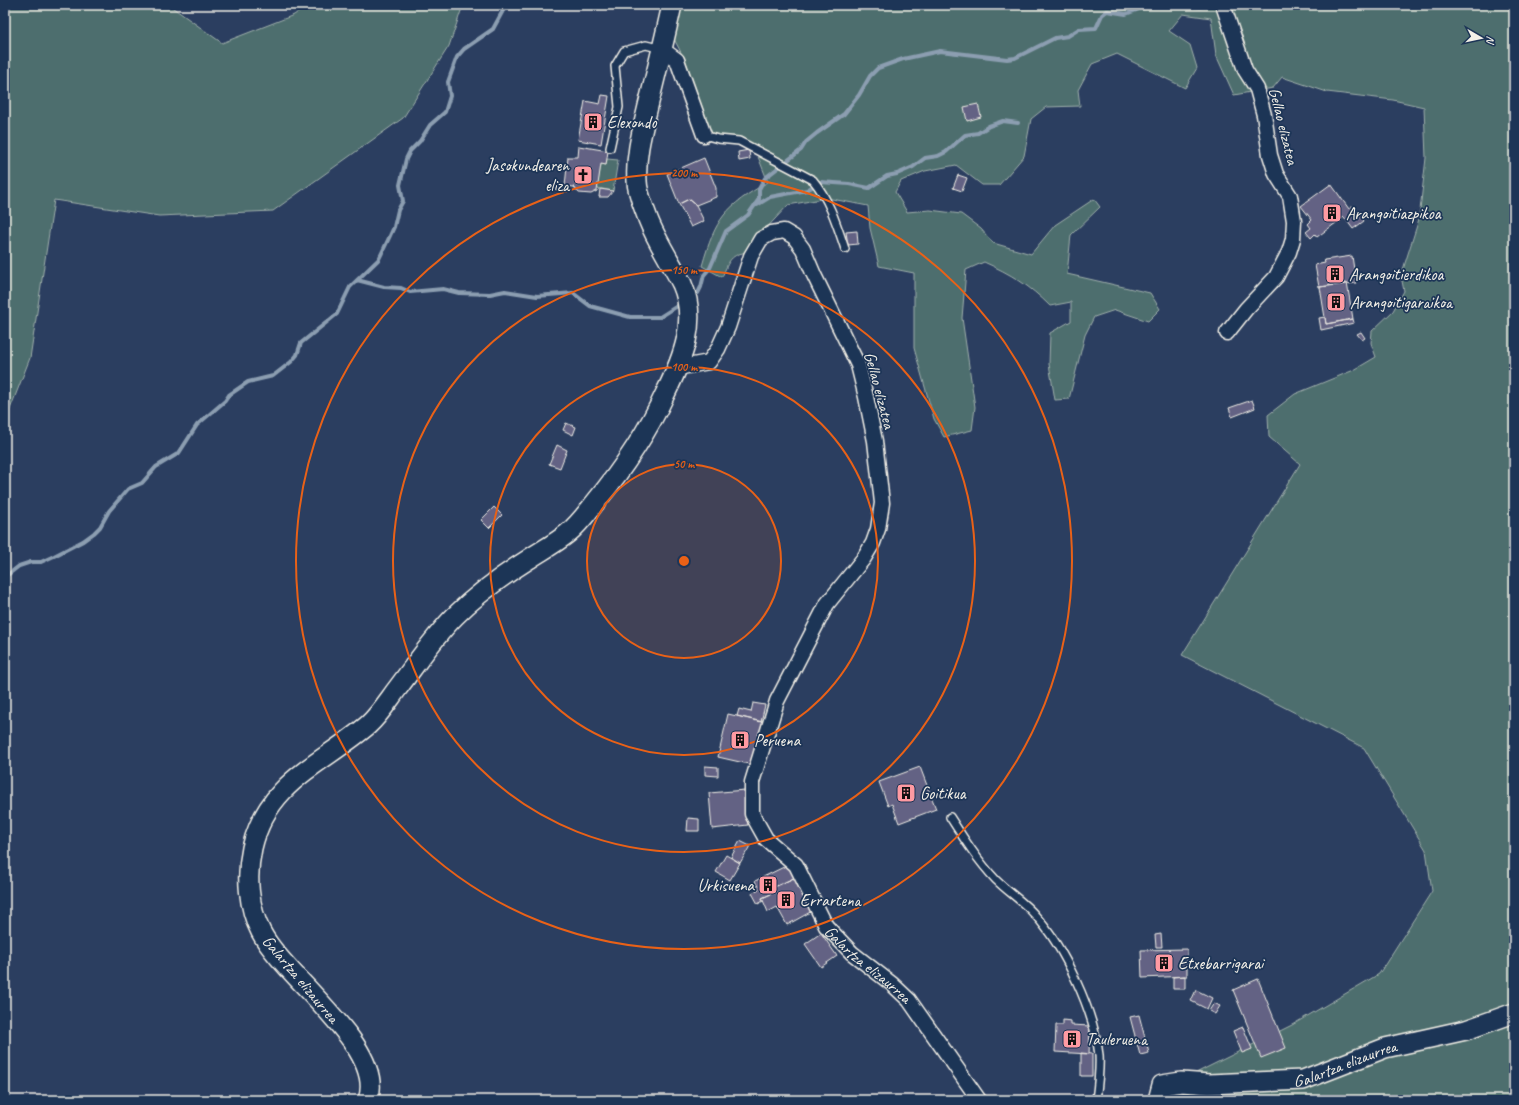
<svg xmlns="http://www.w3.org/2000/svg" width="1519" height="1105" viewBox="0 0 1519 1105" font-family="Caveat,sans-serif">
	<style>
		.green { fill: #4d6e6e; stroke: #a0b0ab }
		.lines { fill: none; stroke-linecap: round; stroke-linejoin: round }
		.stream { stroke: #8c9eb1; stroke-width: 4 }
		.building { fill: #636284; stroke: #f4f1e8 }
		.lane-casing { stroke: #f4f1e8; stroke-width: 10 }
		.street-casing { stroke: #f4f1e8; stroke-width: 17 }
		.secondary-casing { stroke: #f4f1e8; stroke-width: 22 }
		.lane { stroke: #1d3557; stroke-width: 7 }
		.street { stroke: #1d3557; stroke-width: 14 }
		.secondary { stroke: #1d3557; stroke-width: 19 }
		.ring { fill: none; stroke: #e96117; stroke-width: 2 }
		.labels { text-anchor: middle; stroke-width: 3.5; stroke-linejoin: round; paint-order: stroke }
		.poi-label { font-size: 17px; fill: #f4f1e8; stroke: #1d3557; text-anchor: start }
		.street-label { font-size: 17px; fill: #f4f1e8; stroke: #1d3557 }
		.centre { fill: #e96117; stroke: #1d3557; stroke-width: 2 }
		.ring-label { font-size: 12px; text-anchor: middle; font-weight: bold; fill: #e96117; stroke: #1d3557; stroke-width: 3.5; stroke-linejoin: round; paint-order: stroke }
	</style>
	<rect width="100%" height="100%" fill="#2b3e60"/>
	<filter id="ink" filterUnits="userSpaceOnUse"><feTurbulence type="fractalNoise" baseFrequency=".025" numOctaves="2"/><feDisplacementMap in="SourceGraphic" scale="8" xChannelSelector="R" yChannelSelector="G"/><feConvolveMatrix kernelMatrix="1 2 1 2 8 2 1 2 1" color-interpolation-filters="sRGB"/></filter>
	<g filter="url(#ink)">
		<!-- green -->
		<path class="green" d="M5,5H169L222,43L294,15L308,5H463L449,46L403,118L273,211L159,216L54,200L30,358L5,422Z
			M680,5H1514V1100H1180L1192,1075L1292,1025L1379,974L1432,891L1426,850L1364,748L1182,655L1300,464L1269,437L1268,415L1295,394L1354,370L1376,357L1371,343L1372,331L1393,311L1404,291L1401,276L1419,219L1426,158L1424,107L1393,100L1327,92L1282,77L1273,88L1234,95L1216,55L1211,18L1183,14L1169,31L1190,45L1197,68L1185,88L1117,54L1092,64L1078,90L1080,106L1046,107L1031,119L1024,156L999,185H982L956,165L925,171L901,181L895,192L907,212L930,210L961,214L981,229L993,243L1031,254L1055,225L1094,199L1100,207L1071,235L1067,274L1150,293L1160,309L1148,321L1115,310L1094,317L1085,335L1069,399L1055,400L1049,364L1050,333L1071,321V302L1050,306C1029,285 1011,274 984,262L966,270L962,318L975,407L972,430L944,437L934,419L914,348V273L879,266L870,228L868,206L827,198L788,205L762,233L749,252C730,254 729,261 722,277L702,266C716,217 725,207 768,182L753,144L711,140L686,62L673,37Z
			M607,159L618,160L613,191L597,188L601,164L606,165Z"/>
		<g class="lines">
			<!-- stream -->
			<path class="stream" d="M1192,5L1200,7L1203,5
				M757,205L770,197L807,190L820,182L849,184L869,188L887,176L897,174L913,167L925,158L938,156L946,152L965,135L978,133L989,126L1003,121L1018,123
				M357,280L384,287L401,288L410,292L443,289L459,293L490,294L505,291L537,296L573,293L590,306L630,317H660L682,303
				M693,296L698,293L701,287L704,275L710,268L726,231L748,215L759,199V189L765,178L801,150L806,142L817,133L844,114L859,95L870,76L878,68L903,59L940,51L1007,59L1015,58L1055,38L1068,36L1079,29L1096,28L1102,15L1107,11L1126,14L1142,8L1158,5
				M5,577L19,566L31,562H41L54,556L83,541L94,533L100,527L109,511L128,489L142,483L156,467L179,453L197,425L225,401L229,395L248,382L273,376L291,362L297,355L301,343L337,314L350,287L379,259L388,240L394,227L398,210L403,201L400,185L406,159L410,151L420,141L430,125L445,112L450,96L448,82L457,57L464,49L493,29L506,5"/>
		</g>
		<!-- building -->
		<path class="building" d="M602,95L609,96L601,144L578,140L585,101L600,104Z
			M978,104L981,117L967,121L964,107Z
			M579,146L608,151L606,165L601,164L597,191L591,194L579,193L574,187L565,186L568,157H578Z
			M749,150L750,159L739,161L738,152Z
			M704,158L716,188V197L696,205L689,199L679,204L667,174Z
			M958,175L967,178L962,191L953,188Z
			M1331,184L1349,209L1353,206L1364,221L1353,229L1344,217L1317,237L1315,234L1311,238L1306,232L1311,228L1308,224L1312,220L1301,206Z
			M600,189L613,191L608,197H599Z
			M689,199L696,205L704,221L691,227L679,204Z
			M857,231L858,244L848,245L846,232Z
			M1352,256L1356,283L1319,287L1315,265L1325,263L1324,260Z
			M1347,283L1353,319L1326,324L1320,287Z
			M1325,317L1326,324L1353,319L1354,323L1321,330L1319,318Z
			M1361,332L1365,338L1362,340L1357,334Z
			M1252,400L1255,408L1232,417L1229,408Z
			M566,423L576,427L573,435L563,430Z
			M557,445L567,450L560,468L549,464Z
			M494,507L502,515L489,528L481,520Z
			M753,703L765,705L761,722L737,716L739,709L751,712Z
			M728,714L763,722L753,765L718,757Z
			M705,766L718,767V776L705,775Z
			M920,767L936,809L899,823L892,804L888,806L879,782Z
			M745,790L748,825L712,829L709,793Z
			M688,818L699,819V831H687Z
			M740,841L750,846L740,863L731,857Z
			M726,855L740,863L730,880L716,872Z
			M790,864L796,877L768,890L771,894L762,898L763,901L758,904L752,893L759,889L755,881Z
			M798,876L814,910L787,925L777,907L768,912L762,898L771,894L768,890Z
			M821,933L837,956L821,967L805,944Z
			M1161,934L1162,947H1156L1155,935Z
			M1187,949V976L1142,978L1141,950Z
			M1185,976V989H1173V977Z
			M1258,979L1286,1048L1261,1058L1233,990Z
			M1196,990L1212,998L1207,1009L1191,1001Z
			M1214,1003L1220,1006L1215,1014L1209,1011Z
			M1139,1015L1149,1053L1140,1055L1130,1017Z
			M1063,1020L1071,1021V1025L1090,1026L1089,1054L1055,1052L1056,1025H1063Z
			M1243,1027L1252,1049L1242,1053L1233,1031Z
			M1081,1053L1092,1054V1076H1081Z"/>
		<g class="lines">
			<!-- lane casing -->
			<g class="lane-casing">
				<path id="lane" d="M704,135L718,139L739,141L813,180C829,199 837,225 845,249
					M610,148L619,107L615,66L624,51L646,45L662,49
					M950,817C964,839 978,861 996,880C1008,892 1024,902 1035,915C1064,947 1094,1011 1099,1055C1100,1070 1098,1085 1096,1100"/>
			</g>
			<!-- street casing -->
			<g class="street-casing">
				<g id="street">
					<path d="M1223,5L1245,70L1257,89L1264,115L1270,155L1276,174L1290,196L1294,221L1293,239L1289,252L1276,277L1246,309L1227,333"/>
					<path d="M662,49L677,60L704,135"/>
					<path id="s1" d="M677,368L709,362L718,349L728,327L751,256L761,239L772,233L784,231L794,237L803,249L814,275L858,365L866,397L875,441L882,503L878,529L873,543L864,558L827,604L777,701L752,782V814L766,839L796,865L826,926L852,953L892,984L909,1000L979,1100"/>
				</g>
			</g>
			<!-- secondary casing -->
			<g class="secondary-casing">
				<g id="secondary">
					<path d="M368,1100C387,1048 284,977 261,932C248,907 246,875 252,848C267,782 322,764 368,725C379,715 388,701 397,689C416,664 433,638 455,616C477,594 502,576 529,559C541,551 556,543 568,533C578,525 586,514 594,504C622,470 648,431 666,392C683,358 698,321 682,284C671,262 657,242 648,219C644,207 637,193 637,181C635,154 643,128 649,102C657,70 665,37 672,5"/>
					<path id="s2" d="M1158,1100L1162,1085L1181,1082L1209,1084L1303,1080L1385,1048L1466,1030L1514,1013"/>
				</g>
			</g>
			<!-- lane -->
			<use href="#lane" class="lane"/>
			<!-- street -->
			<use href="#street" class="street"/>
			<!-- secondary -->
			<use href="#secondary" class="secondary"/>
		</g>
	</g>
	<!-- distance rings -->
	<circle cx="684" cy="561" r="97" fill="#e96117" fill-opacity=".12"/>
	<g class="ring">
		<circle cx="684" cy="561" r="97"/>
		<circle cx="684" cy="561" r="194"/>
		<circle cx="684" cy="561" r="291"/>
		<circle cx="684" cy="561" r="388"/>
	</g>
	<!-- icons -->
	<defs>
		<g id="building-square" transform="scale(1)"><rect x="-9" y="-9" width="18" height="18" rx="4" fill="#ff9aa2" stroke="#1d3557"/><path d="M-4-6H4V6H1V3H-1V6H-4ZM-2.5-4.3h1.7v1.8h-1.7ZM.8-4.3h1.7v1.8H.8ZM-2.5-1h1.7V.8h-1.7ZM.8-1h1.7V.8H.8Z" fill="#111"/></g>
		<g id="church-square" transform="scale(1)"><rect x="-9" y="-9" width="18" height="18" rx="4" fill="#ff9aa2" stroke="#1d3557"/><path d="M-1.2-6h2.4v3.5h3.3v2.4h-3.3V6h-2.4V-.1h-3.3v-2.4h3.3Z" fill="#111"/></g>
	</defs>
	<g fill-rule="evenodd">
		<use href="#building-square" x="593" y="122"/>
		<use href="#church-square" x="583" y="175"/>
		<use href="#building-square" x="1332" y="213"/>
		<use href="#building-square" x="1335" y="274"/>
		<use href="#building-square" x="1336" y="302"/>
		<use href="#building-square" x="740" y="740"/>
		<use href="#building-square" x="906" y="793"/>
		<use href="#building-square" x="768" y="885"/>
		<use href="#building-square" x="786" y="900"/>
		<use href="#building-square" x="1164" y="963"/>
		<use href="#building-square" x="1072" y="1039"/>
	</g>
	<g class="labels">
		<!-- poi labels -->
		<g class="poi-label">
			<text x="607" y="128">Elexondo</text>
			<text x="569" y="171" text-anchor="end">Jasokundearen<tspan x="569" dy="20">eliza</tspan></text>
			<text x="1346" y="219">Arangoitiazpikoa</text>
			<text x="1349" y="280">Arangoitierdikoa</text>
			<text x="1350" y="308">Arangoitigaraikoa</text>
			<text x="754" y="746">Peruena</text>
			<text x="920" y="799">Goitikua</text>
			<text x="754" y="891" text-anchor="end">Urkisuena</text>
			<text x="800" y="906">Errartena</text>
			<text x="1178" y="969">Etxebarrigarai</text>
			<text x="1086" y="1045">Tauleruena</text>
		</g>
		<!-- street labels -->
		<g class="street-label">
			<text transform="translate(1284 126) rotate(76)" y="6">Gellao elizatea</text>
			<text transform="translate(880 390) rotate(75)" y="6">Gellao elizatea</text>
			<text dy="6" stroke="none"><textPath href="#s1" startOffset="1024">Galartza elizaurrea</textPath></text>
			<text transform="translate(301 979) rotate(50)" y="6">Galartza elizaurrea</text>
			<text dy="6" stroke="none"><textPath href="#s2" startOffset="202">Galartza elizaurrea</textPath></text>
		</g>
	</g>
	<circle cx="684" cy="561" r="6" class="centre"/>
	<g class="ring-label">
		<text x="684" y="177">200 m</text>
		<text x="684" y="274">150 m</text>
		<text x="684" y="371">100 m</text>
		<text x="684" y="468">50 m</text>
	</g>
	<!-- margin -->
	<rect width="1519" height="1105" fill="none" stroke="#1d3557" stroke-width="20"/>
	<rect x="10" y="10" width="1499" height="1085" fill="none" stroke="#f4f1e8" stroke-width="1.5" filter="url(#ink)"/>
	<!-- north arrow -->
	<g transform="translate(1481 38) rotate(99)" stroke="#1d3557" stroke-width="3" paint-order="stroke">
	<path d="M0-3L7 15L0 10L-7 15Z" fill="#f4f1e8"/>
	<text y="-6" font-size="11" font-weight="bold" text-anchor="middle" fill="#f4f1e8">N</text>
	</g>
</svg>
